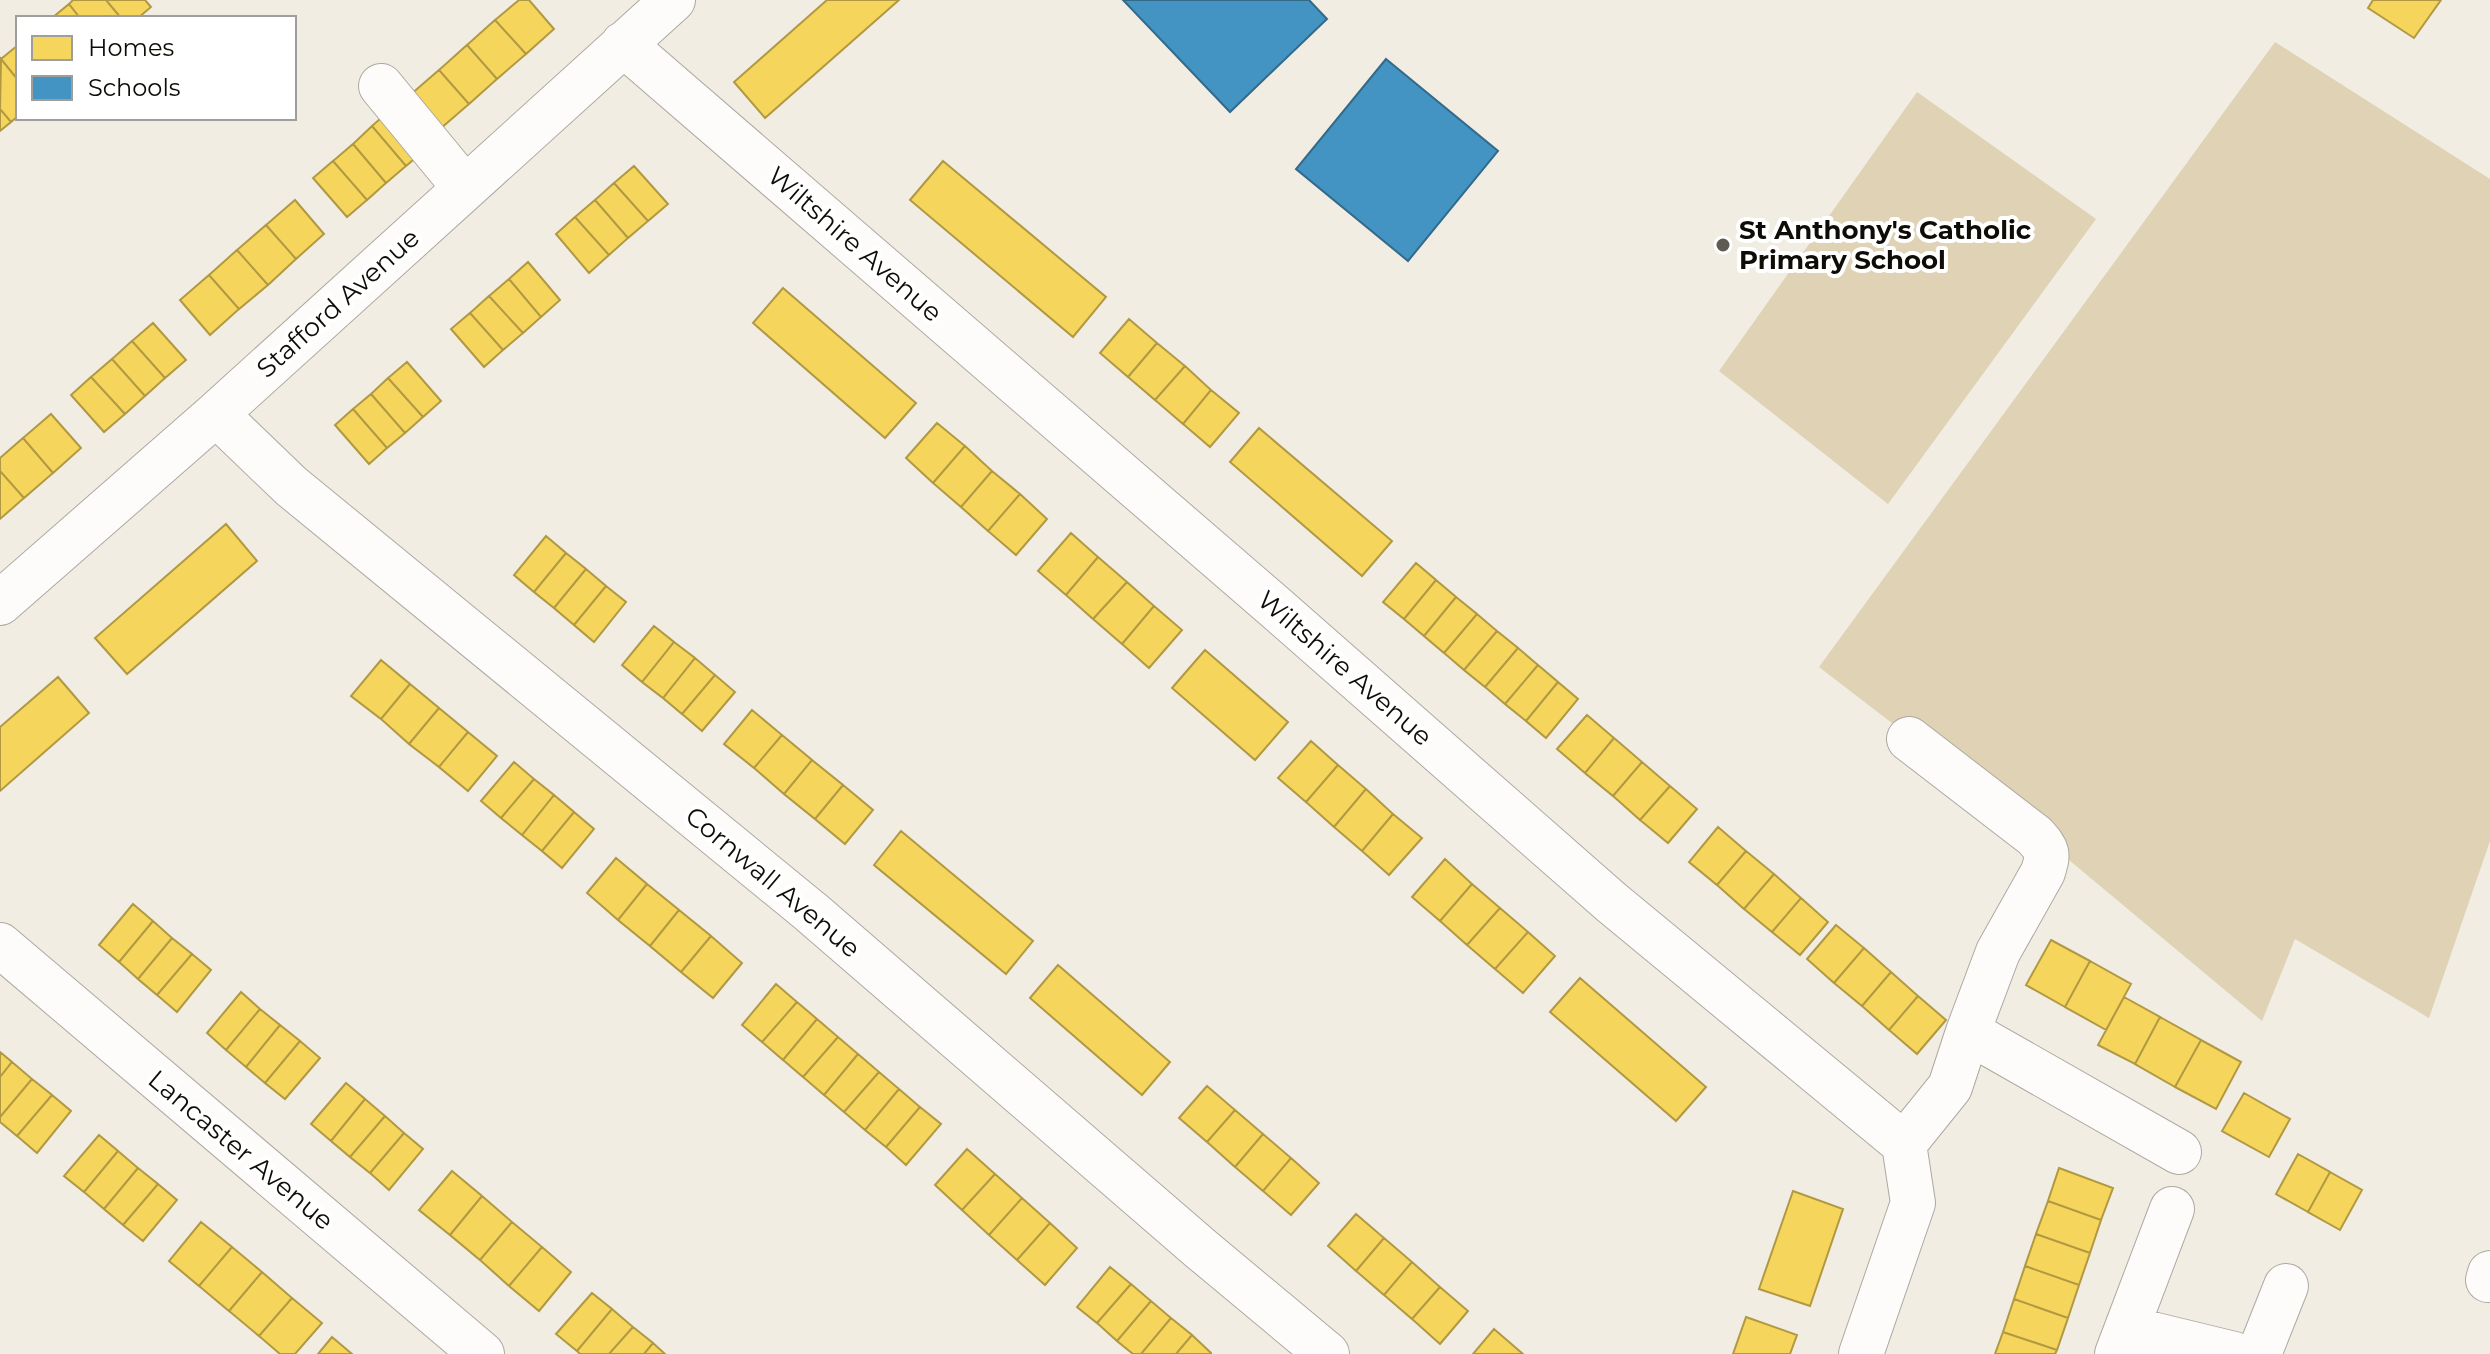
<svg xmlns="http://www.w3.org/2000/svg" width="2490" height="1354" viewBox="0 0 2490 1354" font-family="Montserrat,sans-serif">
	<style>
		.green { fill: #dfd2b5 }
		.homes { fill: #f6d55c; stroke: #b09942; stroke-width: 2 }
		.schools { fill: #4393c3; stroke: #336a8a; stroke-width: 2 }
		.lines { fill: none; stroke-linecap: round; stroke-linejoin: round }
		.minor-casing { stroke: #ada9a2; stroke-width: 46 }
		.minor { stroke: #fdfcfb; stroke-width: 44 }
		.poi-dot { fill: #5e5b53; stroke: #fff; stroke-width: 3 }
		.labels { text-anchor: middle; stroke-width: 8; stroke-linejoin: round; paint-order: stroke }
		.poi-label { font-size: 26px; font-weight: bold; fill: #0e0c06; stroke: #fff; text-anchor: start }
		.street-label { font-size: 26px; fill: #0e0c06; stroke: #fff }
	</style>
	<rect width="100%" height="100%" fill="#f2ede3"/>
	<!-- green -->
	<path class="green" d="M2275,42L2490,179V841L2429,1018L2295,939L2262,1021L2057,850L1819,667Z
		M1917,92L2096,219L1888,504L1719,371Z"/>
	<!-- homes -->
	<path class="homes" d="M73,0H106L121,18H80L69,4Z
		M106,0H145L151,7L138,18H121Z
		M519,0H529L554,29L526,54L495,20Z
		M827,0H899L765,118L734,82Z
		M2373,0H2441L2414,38L2368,8Z
		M69,4L80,18H52Z
		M495,20L526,54L497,79L467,45Z
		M18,45V80L1,59Z
		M467,45L497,79L469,104L439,70Z
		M1,59L18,80V116L11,122L0,109Z
		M439,70L469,104L440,129L410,95Z
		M0,109L11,122L0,131Z
		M391,109L426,149L406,166L372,126Z
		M372,126L406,166L386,183L353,144Z
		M353,144L386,183L367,200L333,161Z
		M333,161L367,200L347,217L313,178Z
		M943,161L1106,297L1073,337L910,200Z
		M634,166L668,204L648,221L614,183Z
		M614,183L648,221L628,238L595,200Z
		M295,200L324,234L296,259L266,225Z
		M595,200L628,238L609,255L575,217Z
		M575,217L609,255L589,273L556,234Z
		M266,225L296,259L268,285L237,250Z
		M237,250L268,285L239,309L209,275Z
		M528,262L560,300L541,317L509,279Z
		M209,275L239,309L210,335L180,300Z
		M509,279L541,317L523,333L489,296Z
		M783,288L916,403L885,438L753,323Z
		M489,296L523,333L503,350L470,313Z
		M470,313L503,350L484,367L451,329Z
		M1129,319L1157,343L1128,377L1100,353Z
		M153,323L186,360L165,378L132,341Z
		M132,341L165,378L145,396L112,359Z
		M1157,343L1185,366L1155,400L1128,377Z
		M112,359L145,396L125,414L91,377Z
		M407,362L441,401L423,417L388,378Z
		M1185,366L1211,390L1183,424L1155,400Z
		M91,377L125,414L104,432L71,395Z
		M388,378L423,417L405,433L371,394Z
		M1211,390L1239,413L1210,447L1183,424Z
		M371,394L405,433L387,448L353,409Z
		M353,409L387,448L369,464L335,425Z
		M51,414L81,448L53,473L23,438Z
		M937,423L965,446L933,483L906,458Z
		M1259,428L1392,541L1362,576L1230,462Z
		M23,438L53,473L24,498L0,471V458Z
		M965,446L992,471L961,507L933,483Z
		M0,471L24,498L0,519Z
		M992,471L1020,494L988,531L961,507Z
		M1020,494L1047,519L1016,555L988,531Z
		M226,524L257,561L127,674L95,638Z
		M1071,533L1098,557L1066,595L1038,571Z
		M546,536L566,553L534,592L514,575Z
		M566,553L586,569L554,608L534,592Z
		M1098,557L1127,582L1093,619L1066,595Z
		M1416,563L1436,580L1404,619L1383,602Z
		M586,569L606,586L574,625L554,608Z
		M1436,580L1456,597L1424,636L1404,619Z
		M1127,582L1154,606L1122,644L1093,619Z
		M606,586L626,602L594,642L574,625Z
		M1456,597L1477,614L1444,653L1424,636Z
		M1154,606L1182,630L1149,668L1122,644Z
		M1477,614L1497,631L1464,670L1444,653Z
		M654,626L674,642L642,682L622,665Z
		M1497,631L1518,648L1485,687L1464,670Z
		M674,642L695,658L663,698L642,682Z
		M1518,648L1538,665L1505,704L1485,687Z
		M1205,650L1288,722L1255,760L1172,688Z
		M695,658L715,675L682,714L663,698Z
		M381,660L410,684L381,719L351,696Z
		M1538,665L1558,682L1526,721L1505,704Z
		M715,675L735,692L702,731L682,714Z
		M58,677L89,713L0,791V727Z
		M1558,682L1578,699L1546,738L1526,721Z
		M410,684L439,708L409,744L381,719Z
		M439,708L468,732L439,767L409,744Z
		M752,710L782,735L754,768L724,744Z
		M1587,715L1614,738L1585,773L1557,749Z
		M468,732L497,756L468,791L439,767Z
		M782,735L812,760L784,794L754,768Z
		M1614,738L1642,762L1613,796L1585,773Z
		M1311,741L1338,765L1306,802L1278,778Z
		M812,760L843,785L815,819L784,794Z
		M514,762L534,779L501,818L481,801Z
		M1642,762L1670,786L1640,820L1613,796Z
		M1338,765L1366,789L1334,827L1306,802Z
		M534,779L554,795L522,835L501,818Z
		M843,785L873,810L845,844L815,819Z
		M1670,786L1697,809L1668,843L1640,820Z
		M1366,789L1393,814L1362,851L1334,827Z
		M554,795L574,812L542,851L522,835Z
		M574,812L594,829L562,868L542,851Z
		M1393,814L1422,838L1389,875L1362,851Z
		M1718,827L1746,851L1717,885L1689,862Z
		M901,831L1033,941L1006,974L874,865Z
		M1746,851L1774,874L1744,909L1717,885Z
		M616,858L647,884L618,920L587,893Z
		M1445,859L1472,884L1440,921L1412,897Z
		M1774,874L1801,898L1772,932L1744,909Z
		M647,884L679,910L650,946L618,920Z
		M1472,884L1500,908L1467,945L1440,921Z
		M1801,898L1828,922L1800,955L1772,932Z
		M133,904L153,921L119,962L99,945Z
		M1500,908L1528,932L1495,969L1467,945Z
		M679,910L711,936L681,972L650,946Z
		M153,921L172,938L138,979L119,962Z
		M1836,925L1864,948L1834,983L1807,959Z
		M1528,932L1555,956L1523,993L1495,969Z
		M711,936L742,963L713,998L681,972Z
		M172,938L192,954L157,995L138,979Z
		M2051,940L2090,961L2065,1007L2026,985Z
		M1864,948L1891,972L1862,1006L1834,983Z
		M192,954L211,970L177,1012L157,995Z
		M2090,961L2131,984L2106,1030L2065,1007Z
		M1058,965L1170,1062L1142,1095L1030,998Z
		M1891,972L1918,996L1889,1030L1862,1006Z
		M1580,978L1706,1087L1676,1121L1550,1012Z
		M776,984L797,1002L762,1042L742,1025Z
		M241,992L260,1009L226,1050L207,1033Z
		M1918,996L1946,1020L1917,1054L1889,1030Z
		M2124,997L2160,1017L2135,1064L2098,1045Z
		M797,1002L817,1019L783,1060L762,1042Z
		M260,1009L280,1025L246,1067L226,1050Z
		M2160,1017L2201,1040L2175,1087L2135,1064Z
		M817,1019L838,1037L803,1077L783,1060Z
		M280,1025L300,1041L265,1083L246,1067Z
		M838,1037L858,1054L824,1095L803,1077Z
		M2201,1040L2241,1062L2216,1109L2175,1087Z
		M300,1041L320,1058L285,1099L265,1083Z
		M0,1052L12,1062L0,1077Z
		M858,1054L879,1072L844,1112L824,1095Z
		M12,1062L32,1079L0,1117V1077Z
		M879,1072L899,1089L865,1130L844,1112Z
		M32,1079L52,1095L17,1136L0,1122V1117Z
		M346,1083L365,1099L331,1141L311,1124Z
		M1207,1086L1235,1110L1207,1142L1179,1118Z
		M899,1089L920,1107L886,1147L865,1130Z
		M2244,1093L2290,1119L2269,1157L2222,1131Z
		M52,1095L71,1111L37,1153L17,1136Z
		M365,1099L385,1116L350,1157L331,1141Z
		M920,1107L941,1124L906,1165L886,1147Z
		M1235,1110L1263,1134L1235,1167L1207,1142Z
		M385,1116L404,1133L370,1173L350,1157Z
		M404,1133L423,1149L389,1190L370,1173Z
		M1263,1134L1291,1158L1263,1191L1235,1167Z
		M99,1135L118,1151L84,1192L64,1176Z
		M967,1149L995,1174L962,1210L935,1185Z
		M118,1151L138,1168L104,1209L84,1192Z
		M2298,1154L2330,1172L2308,1212L2276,1194Z
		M1291,1158L1319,1183L1291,1215L1263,1191Z
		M138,1168L158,1184L123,1225L104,1209Z
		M2059,1168L2113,1188L2101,1220L2048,1201Z
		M452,1171L482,1196L450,1235L419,1210Z
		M2330,1172L2362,1190L2340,1230L2308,1212Z
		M995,1174L1022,1198L989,1235L962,1210Z
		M158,1184L177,1200L143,1241L123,1225Z
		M1793,1191L1843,1209L1810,1306L1759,1289Z
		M482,1196L512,1222L480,1260L450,1235Z
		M1022,1198L1050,1223L1017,1260L989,1235Z
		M2048,1201L2101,1220L2090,1253L2036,1234Z
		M1356,1214L1384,1238L1356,1271L1328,1246Z
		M201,1222L232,1247L199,1286L169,1261Z
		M512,1222L542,1247L509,1286L480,1260Z
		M1050,1223L1077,1248L1045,1285L1017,1260Z
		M2036,1234L2090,1253L2079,1285L2025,1266Z
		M1384,1238L1412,1262L1384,1295L1356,1271Z
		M232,1247L262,1272L229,1311L199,1286Z
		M542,1247L571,1272L539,1311L509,1286Z
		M1412,1262L1440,1287L1412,1319L1384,1295Z
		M2025,1266L2079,1285L2068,1318L2014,1299Z
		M1110,1267L1131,1284L1097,1323L1077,1307Z
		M262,1272L292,1298L259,1336L229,1311Z
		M1131,1284L1151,1301L1117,1341L1097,1323Z
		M1440,1287L1468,1311L1440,1344L1412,1319Z
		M592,1293L612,1309L577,1351L556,1334Z
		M292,1298L322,1323L295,1354H280L259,1336Z
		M2014,1299L2068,1318L2057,1350L2003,1332Z
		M1151,1301L1171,1318L1141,1354H1133L1117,1341Z
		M612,1309L633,1327L609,1354H580L577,1351Z
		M1746,1317L1797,1335L1790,1354H1733Z
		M1171,1318L1192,1335L1176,1354H1141Z
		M633,1327L653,1343L644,1354H609Z
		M1494,1329L1523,1354H1473Z
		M2003,1332L2057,1350L2055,1354H1995Z
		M1192,1335L1211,1353V1354H1176Z
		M332,1337L352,1354H318Z
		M653,1343L665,1354H644Z"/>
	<!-- schools -->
	<path class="schools" d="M1123,0H1309L1327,19L1230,112Z
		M1386,59L1498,151L1408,261L1296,169Z"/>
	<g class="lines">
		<!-- minor casing -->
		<g class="minor-casing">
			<path id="minor" d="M623,44L1275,607L1611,902L1904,1144L1913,1203L1861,1354
				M381,86L465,188
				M216,414L291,486L811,912L1201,1249L1327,1354
				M0,603L216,414L673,0
				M1909,739L2035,836C2048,851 2049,852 2043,872L1998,952L1968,1032
				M0,945L482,1354
				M1904,1144L1950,1087L1968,1032L2179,1152
				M2488,1280L2490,1273
				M2127,1328L2234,1354
				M2117,1354L2172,1209
				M2259,1354L2286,1286"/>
		</g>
		<!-- minor -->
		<use href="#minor" class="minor"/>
	</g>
	<!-- markers -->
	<circle class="poi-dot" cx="1723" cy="245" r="8"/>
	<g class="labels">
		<!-- poi labels -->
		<g class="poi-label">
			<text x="1739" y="239">St Anthony's Catholic<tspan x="1739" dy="30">Primary School</tspan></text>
		</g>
		<!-- street labels -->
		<g class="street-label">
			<text transform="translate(855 244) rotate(41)" y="9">Wiltshire Avenue</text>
			<text transform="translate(338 303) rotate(-42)" y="9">Stafford Avenue</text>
			<text transform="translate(1345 668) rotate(41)" y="9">Wiltshire Avenue</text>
			<text transform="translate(773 882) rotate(40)" y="9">Cornwall Avenue</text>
			<text transform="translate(241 1150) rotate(40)" y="9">Lancaster Avenue</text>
		</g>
	</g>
	<!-- legend -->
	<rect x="16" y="16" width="280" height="104" fill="#ffffff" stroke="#9f9e9b" stroke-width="2"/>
	<rect x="32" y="36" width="40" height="24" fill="#f6d55c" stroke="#9f9e9b" stroke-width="2"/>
	<text x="88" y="56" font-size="24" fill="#0e0c06">Homes</text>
	<rect x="32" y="76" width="40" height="24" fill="#4393c3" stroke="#9f9e9b" stroke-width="2"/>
	<text x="88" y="96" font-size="24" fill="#0e0c06">Schools</text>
</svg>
